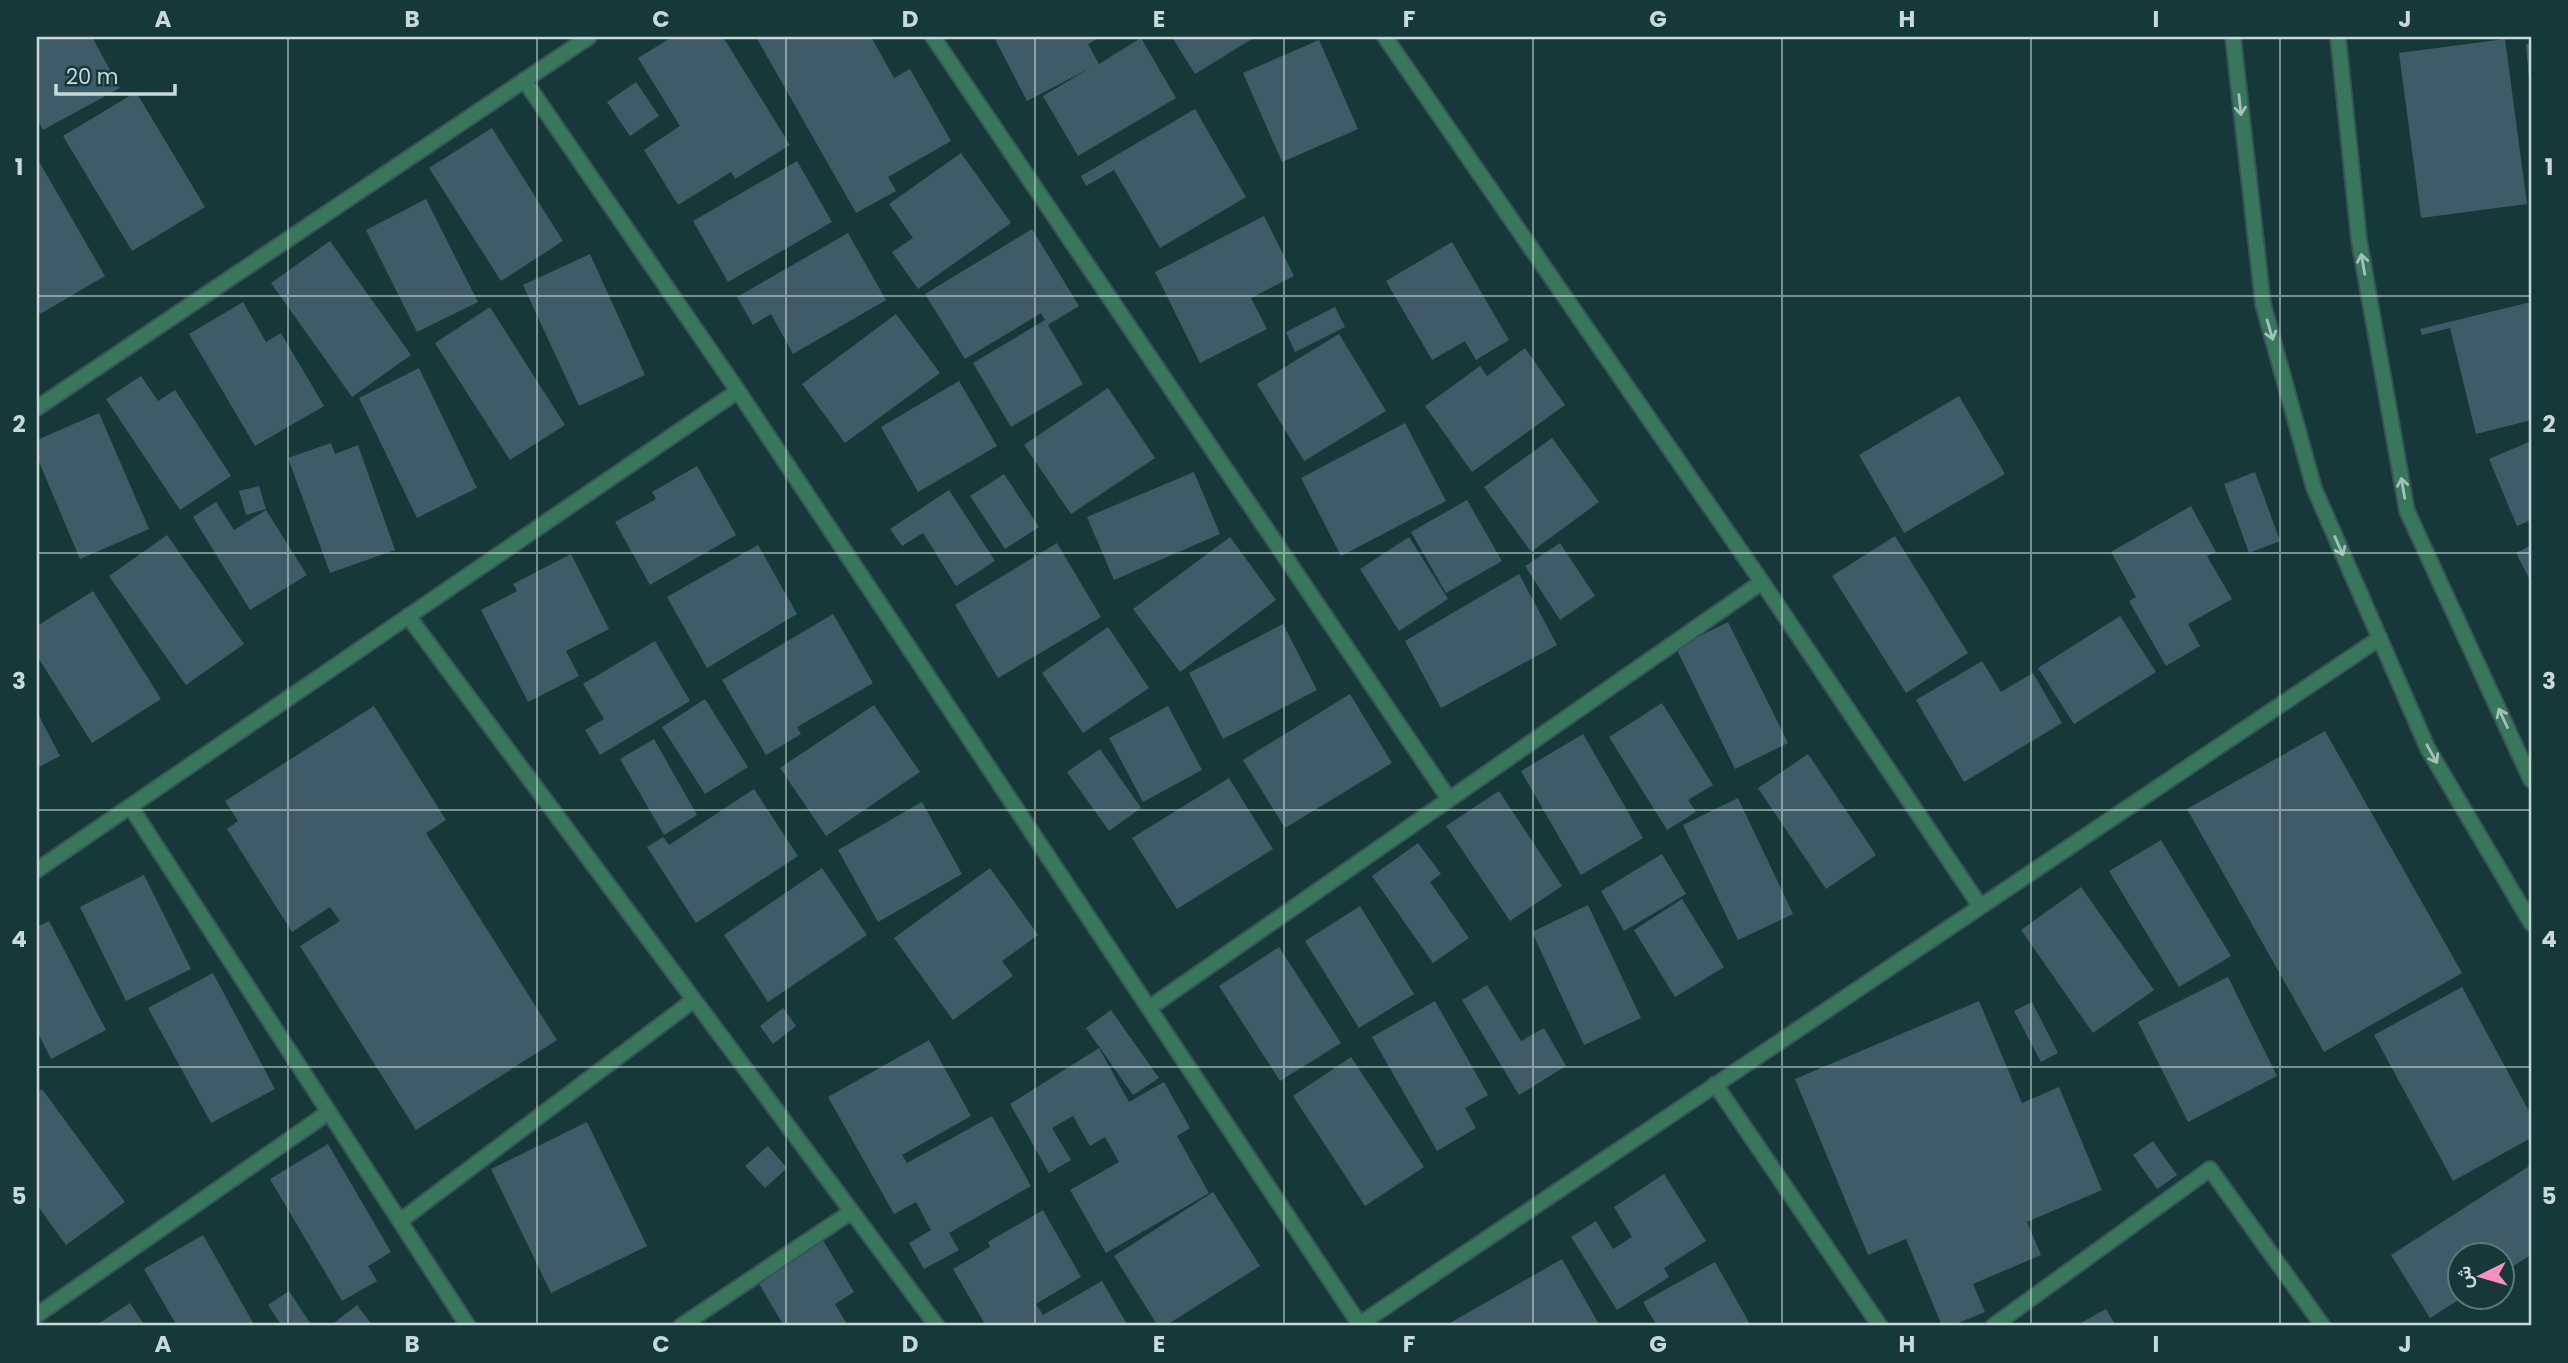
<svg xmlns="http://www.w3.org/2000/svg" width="2568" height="1363" viewBox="0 0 2568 1363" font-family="Poppins,Vazirmatn,sans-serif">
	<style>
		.building { fill: #3f5b67 }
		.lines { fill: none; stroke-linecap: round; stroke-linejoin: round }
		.minor-casing { stroke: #365555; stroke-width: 18 }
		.tertiary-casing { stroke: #365555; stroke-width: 18 }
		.minor { stroke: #38775b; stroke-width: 14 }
		.tertiary { stroke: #38775b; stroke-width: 14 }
		.oneway { stroke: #a3c1ba }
		.grid { fill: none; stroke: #c7dad9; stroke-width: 2; stroke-opacity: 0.55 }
		.neatline { fill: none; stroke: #c7dad9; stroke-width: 2.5 }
		.grid-label { font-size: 23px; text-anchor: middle; font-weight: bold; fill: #c7dad9 }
	</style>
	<rect width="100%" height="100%" fill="#163838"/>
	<!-- building -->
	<path class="building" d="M37,37H92L120,88L43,130L37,118Z
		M672,37H723L790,145L735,179L731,172L678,205L644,150L680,126L638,58Z
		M756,37H871L894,78L910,69L951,141L888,177L896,191L856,213Z
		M994,37H1100L1088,44L1099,64L1141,38L1176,98L1078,156L1043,96L1090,68L1027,101Z
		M1172,37H1255L1195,74Z
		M2505,39L2527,204L2421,218L2399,53Z
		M1319,40L1358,129L1282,162L1243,73Z
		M2531,43V80H2529L2526,44Z
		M636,82L659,116L630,136L607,102Z
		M136,92L205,207L132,251L63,136Z
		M1195,109L1246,197L1160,248L1114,170L1086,186L1081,176Z
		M492,128L563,241L501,281L429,168Z
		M961,153L1011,223L918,289L892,252L913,238L889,204Z
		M37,158L105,276L40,314L37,308Z
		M797,161L832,222L728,282L693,221Z
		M426,199L478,302L417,332L366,230Z
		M1264,216L1294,276L1251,298L1267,329L1200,363L1155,272Z
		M1032,229L1079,306L1048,325L1083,384L1011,427L973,363L1045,320L1041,313L965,359L925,294Z
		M848,233L886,300L793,354L771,314L753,325L737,297Z
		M330,241L411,355L352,397L271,283Z
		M1452,242L1509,340L1476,360L1465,341L1432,360L1386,281Z
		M590,254L645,375L579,406L523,285Z
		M243,302L266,342L281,333L324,406L255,446L189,334Z
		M2531,302V420L2476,434L2450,328L2422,335L2420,329Z
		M490,307L565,425L510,460L435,343Z
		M1335,307L1345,327L1295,352L1286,332Z
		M896,314L940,373L845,443L802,384Z
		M1339,334L1386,411L1304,461L1257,384Z
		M1525,348L1565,405L1472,472L1425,406L1480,366L1487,376Z
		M419,368L477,488L417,518L359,398Z
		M141,376L158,401L175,390L231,476L180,510L106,399Z
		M959,381L997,446L918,492L881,427Z
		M1108,388L1155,458L1071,514L1024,445Z
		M1959,396L2005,474L1904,533L1859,455Z
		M99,413L149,529L80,559L37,457V440Z
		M1405,423L1446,501L1341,556L1301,478Z
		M1552,438L1599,502L1531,552L1484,487Z
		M2531,441V520L2517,526L2489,459Z
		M331,443L335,454L358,445L395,550L330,573L288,458Z
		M697,466L736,535L650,585L615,522L656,499L652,492Z
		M1194,472L1220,534L1114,580L1087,517Z
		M2255,472L2280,541L2249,553L2224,484Z
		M1004,474L1039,527L1005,549L970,496Z
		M259,486L266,509L246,515L239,491Z
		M949,490L995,561L956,586L923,533L902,546L890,529Z
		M1467,500L1502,561L1446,593L1411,532Z
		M216,502L234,530L266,510L307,575L250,610L193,517Z
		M2191,506L2216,552L2207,556L2232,599L2188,624L2200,646L2166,666L2129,601L2136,597L2111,552Z
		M167,535L244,644L186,685L109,576Z
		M1895,536L1968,653L1906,693L1832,576Z
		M1230,537L1276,600L1180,672L1133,609Z
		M1409,537L1448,599L1399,631L1360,569Z
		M1057,543L1101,617L998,678L955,605Z
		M1560,543L1595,596L1560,620L1525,566Z
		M758,545L797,614L707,668L667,597Z
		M2531,545V582L2516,553Z
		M571,554L609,629L566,651L579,676L528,702L481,610L517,591L513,584Z
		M1519,574L1557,645L1441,708L1405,641Z
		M93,591L161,699L92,743L37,656V626Z
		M833,614L873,683L797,727L801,734L766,755L722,680Z
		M2120,616L2156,672L2074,724L2038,668Z
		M1728,622L1788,743L1735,769L1676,648Z
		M1283,624L1317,690L1223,739L1189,673Z
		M1108,627L1149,688L1083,733L1042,673Z
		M655,641L690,701L600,755L585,730L604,719L583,684Z
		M1982,661L2001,692L2033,673L2062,723L1964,782L1916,700Z
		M1350,694L1392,763L1285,828L1243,760Z
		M705,699L748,767L705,794L662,727Z
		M1662,703L1713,785L1688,800L1696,812L1667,830L1609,737Z
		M874,705L920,772L826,836L780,768Z
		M374,706L446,820L426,833L557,1040L416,1130L300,946L340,921L330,907L292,932L227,829L238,821L225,801Z
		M1168,706L1202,770L1143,802L1109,738Z
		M37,712L60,756L37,768Z
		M2325,731L2462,973L2324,1052L2187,809Z
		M1583,734L1643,838L1581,875L1521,771Z
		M654,739L697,815L664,835L620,759Z
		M1100,749L1141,808L1109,831L1067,772Z
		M1808,754L1876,855L1826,889L1758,788Z
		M1229,778L1273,849L1177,909L1132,838Z
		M754,789L798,856L696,923L647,847L663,837L669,845Z
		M1499,791L1562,886L1510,921L1446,826Z
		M1738,798L1793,914L1738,940L1683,825Z
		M922,802L962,874L878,922L838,850Z
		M2161,840L2231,956L2179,987L2109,871Z
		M1418,843L1441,874L1430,882L1469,938L1433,963L1372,876Z
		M1662,854L1686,894L1624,931L1601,891Z
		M822,868L867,935L768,1002L724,935Z
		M990,868L1038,935L1002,961L1013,976L953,1020L894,938Z
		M144,875L191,969L126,1001L80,907Z
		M2081,887L2154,990L2093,1033L2021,930Z
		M1682,899L1724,967L1675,997L1634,930Z
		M1588,905L1641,1018L1584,1045L1532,932Z
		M1360,906L1414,994L1359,1028L1305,941Z
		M49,921L106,1030L51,1059L37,1031V927Z
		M1279,947L1341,1043L1280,1081L1219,986Z
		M213,973L275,1089L211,1123L148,1008Z
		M2228,977L2277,1076L2188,1122L2138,1022Z
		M1487,985L1521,1041L1544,1028L1566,1066L1519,1095L1462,1000Z
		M2462,987L2531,1115V1138L2453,1181L2374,1035Z
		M1435,1001L1488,1095L1465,1108L1476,1128L1437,1151L1372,1037Z
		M1979,1001L2022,1103L2059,1087L2102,1190L2027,1222L2041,1255L1973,1284L1985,1312L1951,1326H1942L1906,1239L1868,1255L1795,1079Z
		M2032,1002L2058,1053L2041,1062L2014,1011Z
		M783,1008L796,1026L773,1044L760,1026Z
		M1111,1010L1159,1078L1133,1095L1086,1028Z
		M929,1040L971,1116L902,1155L907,1163L992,1116L1031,1186L949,1233L959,1250L924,1269L909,1243L931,1230L916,1202L894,1214L828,1097Z
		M1099,1048L1129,1102L1164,1082L1190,1128L1177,1136L1209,1193L1106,1253L1070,1190L1119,1162L1105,1137L1090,1146L1073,1116L1052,1128L1071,1160L1049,1173L1010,1104Z
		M1351,1057L1424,1167L1365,1206L1293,1096Z
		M42,1089L125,1202L66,1245L37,1205V1093Z
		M587,1122L647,1246L551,1293L491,1169Z
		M2153,1141L2177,1175L2157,1189L2133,1155Z
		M328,1144L391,1252L368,1266L377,1281L342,1301L270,1179Z
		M768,1146L787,1168L765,1188L745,1166Z
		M2531,1165V1255L2502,1273V1254H2460V1296H2465L2430,1318L2391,1255Z
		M1664,1174L1706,1241L1664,1268L1669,1277L1617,1310L1571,1237L1596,1221L1613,1249L1632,1237L1614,1207Z
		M1213,1192L1260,1266L1165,1326H1158L1114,1256Z
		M1043,1210L1081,1277L1036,1304L1043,1315L1102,1281L1128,1326H986L953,1269L990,1247L988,1242Z
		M203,1235L255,1326H177L144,1269Z
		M821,1237L854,1292L835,1304L848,1326H784L755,1277Z
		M1562,1259L1600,1326H1451L1450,1323Z
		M1715,1262L1751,1326H1657L1643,1302Z
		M289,1291L312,1326H282L268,1305Z
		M130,1303L145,1326H95Z
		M357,1305L373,1326H330Z
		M2106,1309L2116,1326H2075Z"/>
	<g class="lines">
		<!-- minor casing -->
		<g class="minor-casing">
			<path id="minor" d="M933,37L1449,799
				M1385,37L1762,582L1980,906
				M524,80L738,391L1360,1325
				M37,408L589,37
				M408,616L937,1326
				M130,806L468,1326
				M37,870L738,391
				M1149,1008L1762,582
				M1715,1084L1880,1326
				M400,1221L694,1000
				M37,1315L329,1112
				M681,1326L851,1212
				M1357,1326L2380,638
				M1993,1326L2210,1169L2323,1326"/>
		</g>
		<!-- tertiary casing -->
		<g class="tertiary-casing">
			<path id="tertiary" d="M2233,37L2263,304L2314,488L2428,749L2531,923
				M2338,37L2359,240L2407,511L2531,780"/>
		</g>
		<!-- minor -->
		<use href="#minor" class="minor"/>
		<!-- tertiary -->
		<use href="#tertiary" class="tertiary"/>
	</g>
	<!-- one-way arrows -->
	<defs><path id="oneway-shaft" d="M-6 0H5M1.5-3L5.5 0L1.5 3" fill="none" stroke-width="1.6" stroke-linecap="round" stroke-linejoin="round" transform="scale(1.75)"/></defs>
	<g class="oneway">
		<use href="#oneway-shaft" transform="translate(2240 105) rotate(84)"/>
		<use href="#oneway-shaft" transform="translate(2363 264) rotate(-100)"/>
		<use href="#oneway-shaft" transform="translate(2270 330) rotate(74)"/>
		<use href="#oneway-shaft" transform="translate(2403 488) rotate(-100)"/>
		<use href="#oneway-shaft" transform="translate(2339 546) rotate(66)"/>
		<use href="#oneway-shaft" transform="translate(2503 718) rotate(-115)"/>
		<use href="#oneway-shaft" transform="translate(2432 754) rotate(61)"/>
	</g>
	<!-- grid -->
	<path class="grid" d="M288,37V1326M537,37V1326M786,37V1326M1035,37V1326M1284,37V1326M1533,37V1326M1782,37V1326M2031,37V1326M2280,37V1326M37,296H2531M37,553H2531M37,810H2531M37,1067H2531"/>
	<!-- border -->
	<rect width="2568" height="1363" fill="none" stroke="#163838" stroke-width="77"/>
	<!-- north arrow -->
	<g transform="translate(2481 1276) rotate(265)"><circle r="33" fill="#163838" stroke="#5d7978" stroke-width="2"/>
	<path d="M0-5L12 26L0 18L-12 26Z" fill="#fe8ebe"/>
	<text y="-10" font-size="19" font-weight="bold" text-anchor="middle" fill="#c7dad9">ش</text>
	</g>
	<!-- scale -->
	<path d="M56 84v10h119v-10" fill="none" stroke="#c7dad9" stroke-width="3.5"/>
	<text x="66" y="84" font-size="21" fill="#c7dad9" stroke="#163838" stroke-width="5" paint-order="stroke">20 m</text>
	<rect x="38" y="38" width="2492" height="1286" class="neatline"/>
	<g class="grid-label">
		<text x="163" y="27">A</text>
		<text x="412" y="27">B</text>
		<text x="661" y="27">C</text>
		<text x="910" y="27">D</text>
		<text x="1159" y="27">E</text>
		<text x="1409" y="27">F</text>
		<text x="1658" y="27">G</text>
		<text x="1907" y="27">H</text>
		<text x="2156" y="27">I</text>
		<text x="2405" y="27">J</text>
		<text x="19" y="175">1</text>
		<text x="2549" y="175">1</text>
		<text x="19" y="432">2</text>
		<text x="2549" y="432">2</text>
		<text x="19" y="689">3</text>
		<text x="2549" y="689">3</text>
		<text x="19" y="947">4</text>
		<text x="2549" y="947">4</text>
		<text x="19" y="1204">5</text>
		<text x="2549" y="1204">5</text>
		<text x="163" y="1352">A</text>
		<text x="412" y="1352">B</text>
		<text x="661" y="1352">C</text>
		<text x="910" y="1352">D</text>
		<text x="1159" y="1352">E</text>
		<text x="1409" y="1352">F</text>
		<text x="1658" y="1352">G</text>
		<text x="1907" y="1352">H</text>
		<text x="2156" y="1352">I</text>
		<text x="2405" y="1352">J</text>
	</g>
</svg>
